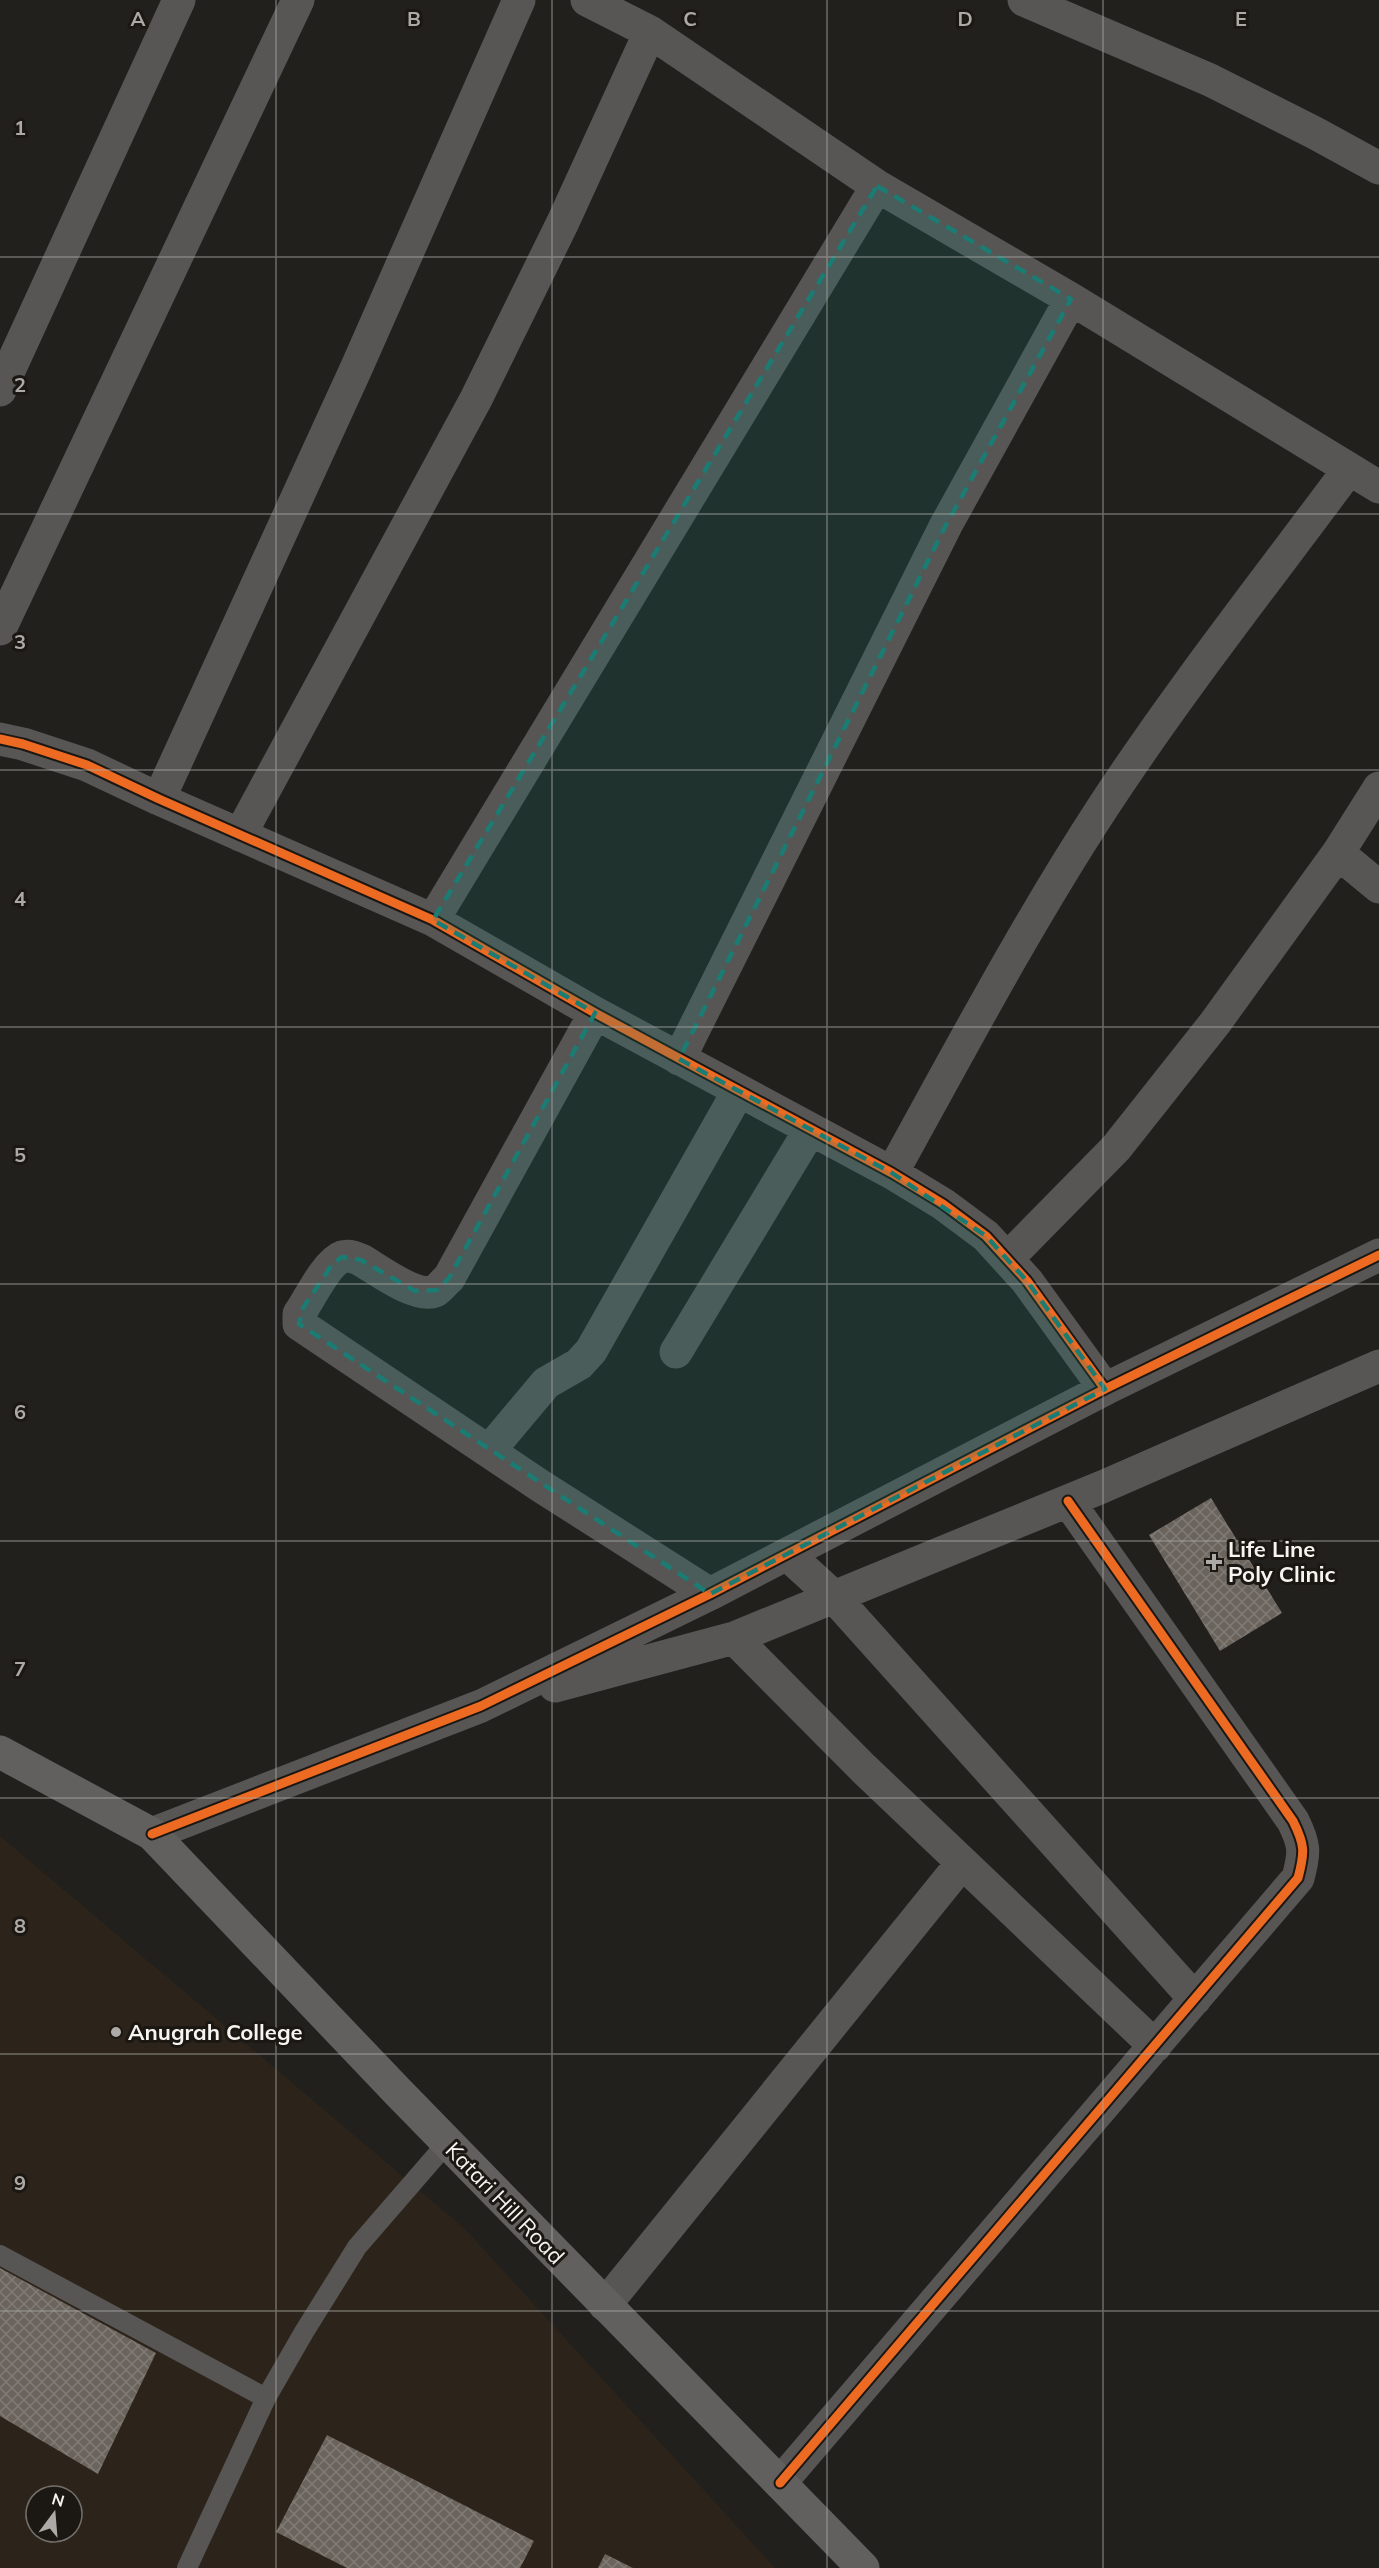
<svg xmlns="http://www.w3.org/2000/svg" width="1379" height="2568" viewBox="0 0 1379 2568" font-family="Mulish,sans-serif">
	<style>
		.built { fill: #2c241a; fill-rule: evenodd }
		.building { fill: url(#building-cross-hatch) }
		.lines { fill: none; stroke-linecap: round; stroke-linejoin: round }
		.service { stroke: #575655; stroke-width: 20 }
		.minor { stroke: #575655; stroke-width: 33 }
		.primary { stroke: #62605e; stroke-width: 33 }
		.cycleway-casing { stroke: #1b1712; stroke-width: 13 }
		.cycleway { stroke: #ed6a23; stroke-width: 9 }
		.marked { fill: #1b7c74; fill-opacity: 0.2; stroke: #1b7c74; stroke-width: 4.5; stroke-dasharray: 12 8; stroke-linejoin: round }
		.grid { fill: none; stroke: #aca9a6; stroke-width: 1.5; stroke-opacity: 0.55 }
		.poi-dot { fill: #aca9a6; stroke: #1b1712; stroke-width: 2 }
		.labels { text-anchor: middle; stroke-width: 6; stroke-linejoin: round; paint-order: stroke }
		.poi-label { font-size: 22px; font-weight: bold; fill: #f6f3f0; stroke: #1b1712; text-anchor: start }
		.street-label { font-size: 22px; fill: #f6f3f0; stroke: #1b1712 }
		.grid-label { font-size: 20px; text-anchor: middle; font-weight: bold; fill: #aca9a6; stroke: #1b1712; stroke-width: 6; stroke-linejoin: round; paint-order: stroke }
	</style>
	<defs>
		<pattern id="building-cross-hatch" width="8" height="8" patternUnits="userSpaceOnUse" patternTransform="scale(1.5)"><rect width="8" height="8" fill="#6a645d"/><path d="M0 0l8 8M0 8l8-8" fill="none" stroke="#807b75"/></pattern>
	</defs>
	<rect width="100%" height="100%" fill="#22201d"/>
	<!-- built -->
	<path class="built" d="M0,1836L465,2229L775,2568H0ZM36,2496H72V2532H36Z"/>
	<!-- building -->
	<path class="building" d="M1211,1498L1282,1613L1220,1651L1149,1535Z
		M0,2268L156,2353L98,2474L0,2416Z
		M327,2435L534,2541L520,2568H347L276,2532Z
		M605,2554L633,2568H598Z"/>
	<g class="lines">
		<!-- service -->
		<path class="service" d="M0,2255L266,2398
			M187,2568L266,2398L304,2332L357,2247L447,2143"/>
		<!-- minor -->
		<path class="minor" d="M587,0L650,32L877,186L1071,299L1379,487
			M1024,0L1210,80L1315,133L1379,168
			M0,390L179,0
			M0,629L298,0
			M0,739L23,744L87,765L159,799L433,920L595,1013L892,1173L943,1204L986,1236L1027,1281L1105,1389
			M159,799L355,371L519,0
			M240,835L476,399L563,222L650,32
			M1338,853L1379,887
			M433,920L877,186
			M595,1013L449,1278C444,1282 440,1288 435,1291C416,1299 377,1269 361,1260C355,1257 348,1255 342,1257C328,1262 311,1295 303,1308L299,1314V1324L539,1485L710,1594
			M679,1059L946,525L1071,299
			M892,1173C960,1050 1026,925 1103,807C1179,691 1266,581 1349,469
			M1007,1259L1116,1148L1215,1023L1338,853L1379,788
			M676,1352L810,1130
			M489,1451L546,1383L579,1364L591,1351L738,1092
			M787,1554L834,1597L1195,1999
			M734,1638L863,1768L1155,2046
			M555,1686L734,1638L1102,1487L1379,1366
			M152,1834L481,1706L710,1594L1105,1389L1379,1255
			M605,2305L962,1863
			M780,2483L1298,1878C1305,1852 1305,1845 1293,1821L1068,1501"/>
		<!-- primary -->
		<path class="primary" d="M0,1752L152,1834L399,2093L863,2568"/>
		<!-- cycleway casing -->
		<g class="cycleway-casing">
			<path id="cycleway" d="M0,739L23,744L87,765L159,799L433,920L595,1013L892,1173L943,1204L986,1236L1027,1281L1105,1389
				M152,1834L481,1706L710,1594L1105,1389L1379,1255
				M780,2483L1298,1878C1305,1852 1305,1845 1293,1821L1068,1501"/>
		</g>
		<!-- cycleway -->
		<use href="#cycleway" class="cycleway"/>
	</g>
	<!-- marked area -->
	<path class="marked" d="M877,186L1071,299L946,525L679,1059L892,1173L986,1236L1027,1281L1105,1389L710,1594L299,1324L303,1308L333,1263L342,1257L361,1260L415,1291L437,1290L449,1278L595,1013L433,920Z"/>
	<!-- grid -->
	<path class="grid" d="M276,0V2568M552,0V2568M827,0V2568M1103,0V2568M0,257H1379M0,514H1379M0,770H1379M0,1027H1379M0,1284H1379M0,1541H1379M0,1798H1379M0,2054H1379M0,2311H1379"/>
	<!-- markers -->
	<g class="poi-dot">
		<path d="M1211 1553h6v6h6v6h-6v6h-6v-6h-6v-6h6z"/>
		<circle cx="116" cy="2032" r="6"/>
	</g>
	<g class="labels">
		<!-- poi labels -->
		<g class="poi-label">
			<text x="1228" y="1557">Life Line<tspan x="1228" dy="25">Poly Clinic</tspan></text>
			<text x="128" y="2040">Anugrah College</text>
		</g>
		<!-- street labels -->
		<g class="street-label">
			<text transform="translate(505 2203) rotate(46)" y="8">Katari Hill Road</text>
		</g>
	</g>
	<g class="grid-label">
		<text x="138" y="26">A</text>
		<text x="414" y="26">B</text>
		<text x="690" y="26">C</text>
		<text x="965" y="26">D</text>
		<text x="1241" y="26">E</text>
		<text x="20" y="135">1</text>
		<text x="20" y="392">2</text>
		<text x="20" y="649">3</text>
		<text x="20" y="906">4</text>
		<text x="20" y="1162">5</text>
		<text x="20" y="1419">6</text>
		<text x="20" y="1676">7</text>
		<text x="20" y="1933">8</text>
		<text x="20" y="2190">9</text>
	</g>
	<!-- north arrow -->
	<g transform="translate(54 2514) rotate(16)"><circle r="28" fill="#1b1712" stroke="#736f6b" stroke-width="1.5"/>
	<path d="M0-4.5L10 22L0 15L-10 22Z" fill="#aca9a6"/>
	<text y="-9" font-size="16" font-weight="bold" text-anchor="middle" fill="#f6f3f0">N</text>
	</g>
</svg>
